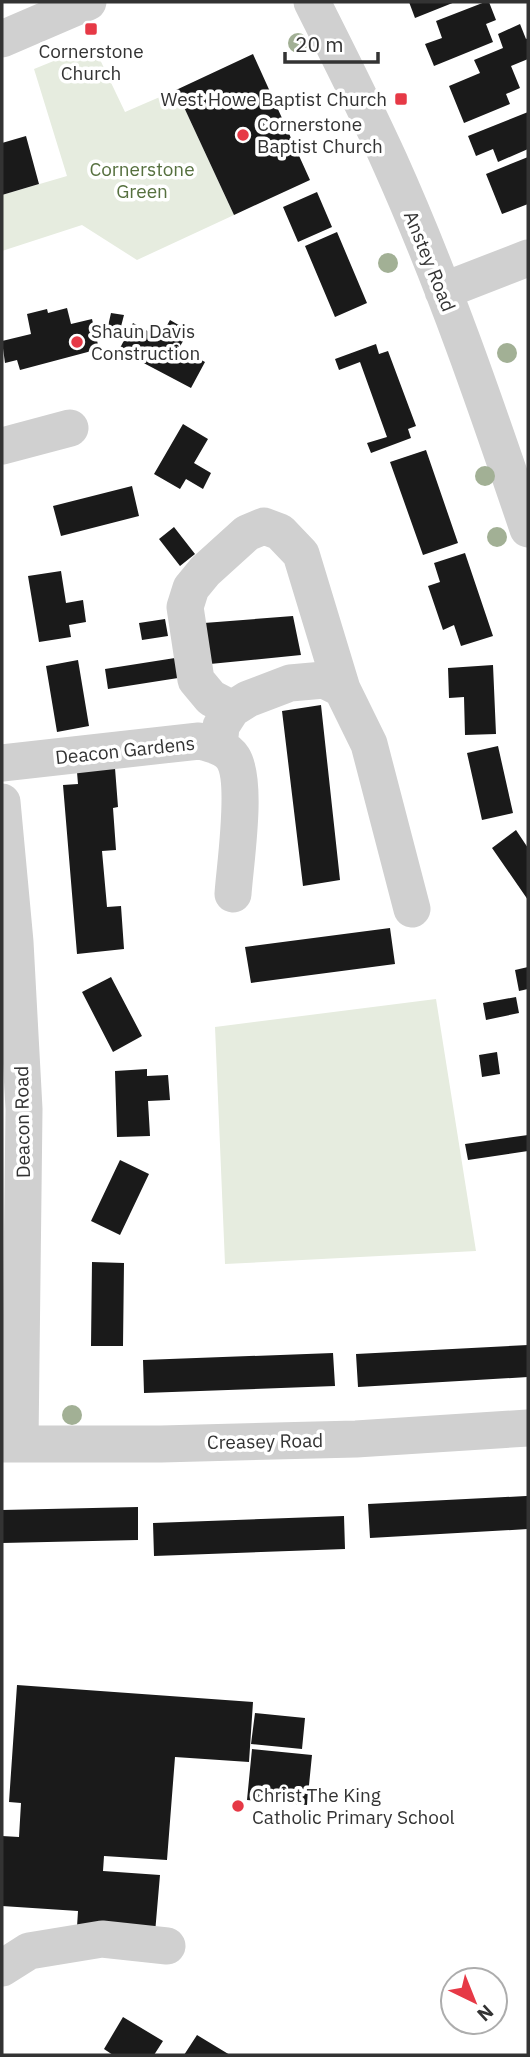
<svg xmlns="http://www.w3.org/2000/svg" width="530" height="2057" viewBox="0 0 530 2057" font-family="'IBM Plex Sans',sans-serif">
	<style>
		.green { fill: #e6ecdf }
		.building { fill: #1a1a1a }
		.lines { fill: none; stroke-linecap: round; stroke-linejoin: round }
		.minor { stroke: #d0d0d0; stroke-width: 37 }
		.tree { fill: #a2b095 }
		.poi-dot { fill: #e63946; stroke: #fff; stroke-width: 2.5 }
		.labels { text-anchor: middle; stroke-width: 7; stroke-linejoin: round; paint-order: stroke }
		.poi-label { font-size: 19px; fill: #333; stroke: #fff; text-anchor: start }
		.park-label { font-size: 19px; fill: #56703f; stroke: #fff }
		.street-label { font-size: 19px; fill: #333; stroke: #fff }
	</style>
	<rect width="100%" height="100%" fill="#fff"/>
	<!-- green -->
	<path class="green" d="M93,45L125,112L176,90L234,215L137,260L82,225L2,251V195L67,176L34,69Z
		M436,999L476,1251L225,1264L215,1027Z"/>
	<!-- building -->
	<path class="building" d="M409,2H455L415,18Z
		M485,2H489L496,20L486,24L493,42L434,66L425,44L442,38L436,21Z
		M520,24L526,39L528,38V59L511,66L520,88L506,94L510,104L464,123L449,86L480,73L474,60L503,48L498,34Z
		M253,54L310,180L234,215L176,90Z
		M528,112V149L498,162L493,149L476,156L468,136Z
		M26,136L39,184L2,195V143Z
		M528,157V204L502,214L486,174Z
		M317,192L332,227L298,242L283,207Z
		M337,232L367,303L335,317L305,246Z
		M67,308L71,324L92,319L99,349L20,370L17,360L5,363L2,341L31,334L27,314L47,309L48,313Z
		M111,313L124,315L118,338L106,335Z
		M170,320L189,331L179,348L205,362L191,388L119,350L133,323L160,338Z
		M376,344L379,354L388,351L416,426L408,429L411,438L371,453L367,443L387,437L360,362L339,370L335,359Z
		M183,424L208,439L194,463L211,473L203,489L186,479L180,489L154,474Z
		M426,450L458,543L423,555L390,462Z
		M132,486L139,516L61,536L53,506Z
		M174,527L195,554L180,566L159,539Z
		M465,553L493,636L461,646L454,625L443,630L428,586L440,582L434,563Z
		M61,571L66,603L83,600L86,622L69,625L71,637L39,642L28,576Z
		M293,616L301,655L210,664L204,623Z
		M165,619L168,636L142,640L139,623Z
		M175,658L178,678L108,689L105,669Z
		M78,660L89,726L57,732L46,666Z
		M493,665L496,734L465,735L464,697L449,698L448,668Z
		M321,705L340,880L303,886L282,711Z
		M498,746L513,813L482,820L467,753Z
		M115,768L118,807L113,808L116,850L102,851L107,907L121,906L124,949L77,954L63,785L78,784L77,772Z
		M516,830L528,848V900L492,848Z
		M390,928L395,964L251,983L245,947Z
		M528,967V989L519,991L515,970Z
		M111,977L142,1036L113,1052L82,992Z
		M516,997L519,1013L486,1020L483,1003Z
		M497,1052L500,1074L482,1077L479,1055Z
		M147,1069V1076L168,1075L170,1100L148,1101L150,1136L117,1137L115,1071Z
		M528,1135V1151L468,1160L465,1144Z
		M120,1160L149,1174L120,1235L91,1221Z
		M92,1262L124,1263L123,1346H91Z
		M528,1345V1377L358,1387L356,1354Z
		M333,1353L335,1386L144,1393L143,1360Z
		M526,1496H528V1529L370,1538L368,1504Z
		M138,1507V1540L2,1543V1510Z
		M344,1516L345,1549L154,1556L153,1523Z
		M17,1685L253,1702L249,1762L175,1757L167,1860L104,1856L103,1871L160,1875L155,1933L77,1927L78,1911L2,1906V1836L19,1837L21,1803L9,1802Z
		M255,1713L305,1718L302,1749L251,1744Z
		M252,1749L312,1755L307,1805L247,1800Z
		M123,2017L163,2041L154,2055H113L104,2049Z
		M197,2035L230,2055H184Z"/>
	<g class="lines">
		<!-- minor -->
		<path class="minor" d="M312,2C338,54 365,107 389,160C443,280 486,405 528,529
			M2,39L88,2
			M443,291L528,258
			M2,446L70,428
			M232,709L211,698L196,680L185,607L191,588L205,571L247,533L264,526L280,532L301,554L342,689
			M219,747L221,726L232,709L248,699L290,683L324,680L342,689L369,744L412,909
			M2,763L199,741C211,744 226,747 233,758C248,782 235,864 233,894
			M2,802L15,942L24,1109L20,1443
			M2,1444H161L356,1439L528,1428
			M2,1968L29,1951L102,1939L167,1946"/>
	</g>
	<!-- trees -->
	<g class="tree">
		<circle cx="298" cy="43" r="10"/>
		<circle cx="388" cy="263" r="10"/>
		<circle cx="507" cy="353" r="10"/>
		<circle cx="485" cy="476" r="10"/>
		<circle cx="497" cy="537" r="10"/>
		<circle cx="72" cy="1415" r="10"/>
	</g>
	<!-- markers -->
	<g class="poi-dot">
		<rect x="84" y="22" width="14" height="14" rx="3.5"/>
		<rect x="394" y="92" width="14" height="14" rx="3.5"/>
		<circle cx="243" cy="135" r="7"/>
		<circle cx="77" cy="342" r="7"/>
		<circle cx="238" cy="1806" r="7"/>
	</g>
	<g class="labels">
		<!-- poi labels -->
		<g class="poi-label">
			<text x="91" y="58" text-anchor="middle">Cornerstone<tspan x="91" dy="22">Church</tspan></text>
			<text x="387" y="106" text-anchor="end">West Howe Baptist Church</text>
			<text x="257" y="131">Cornerstone<tspan x="257" dy="22">Baptist Church</tspan></text>
			<text x="91" y="338">Shaun Davis<tspan x="91" dy="22">Construction</tspan></text>
			<text x="252" y="1802">Christ The King<tspan x="252" dy="22">Catholic Primary School</tspan></text>
		</g>
		<!-- park labels -->
		<g class="park-label">
			<text x="142" y="176">Cornerstone<tspan x="142" dy="22">Green</tspan></text>
		</g>
		<!-- street labels -->
		<g class="street-label">
			<text transform="translate(430 261) rotate(68)" y="7">Anstey Road</text>
			<text transform="translate(125 750) rotate(-6)" y="7">Deacon Gardens</text>
			<text transform="translate(22 1122) rotate(-91)" y="7">Deacon Road</text>
			<text transform="translate(265 1441) rotate(-1)" y="7">Creasey Road</text>
		</g>
	</g>
	<!-- border -->
	<rect width="530" height="2057" fill="none" stroke="#333333" stroke-width="7"/>
	<!-- north arrow -->
	<g transform="translate(474 2001) rotate(137)"><circle r="33" fill="#ffffff" stroke="#adadad" stroke-width="2"/>
	<path d="M0-5L12 26L0 18L-12 26Z" fill="#e63946"/>
	<text y="-10" font-size="19" font-weight="bold" text-anchor="middle" fill="#333333">N</text>
	</g>
	<!-- scale -->
	<path d="M285 52v10h93v-10" fill="none" stroke="#333333" stroke-width="3.5"/>
	<text x="295" y="52" font-size="21" fill="#333333" stroke="#ffffff" stroke-width="5" paint-order="stroke">20 m</text>
</svg>
